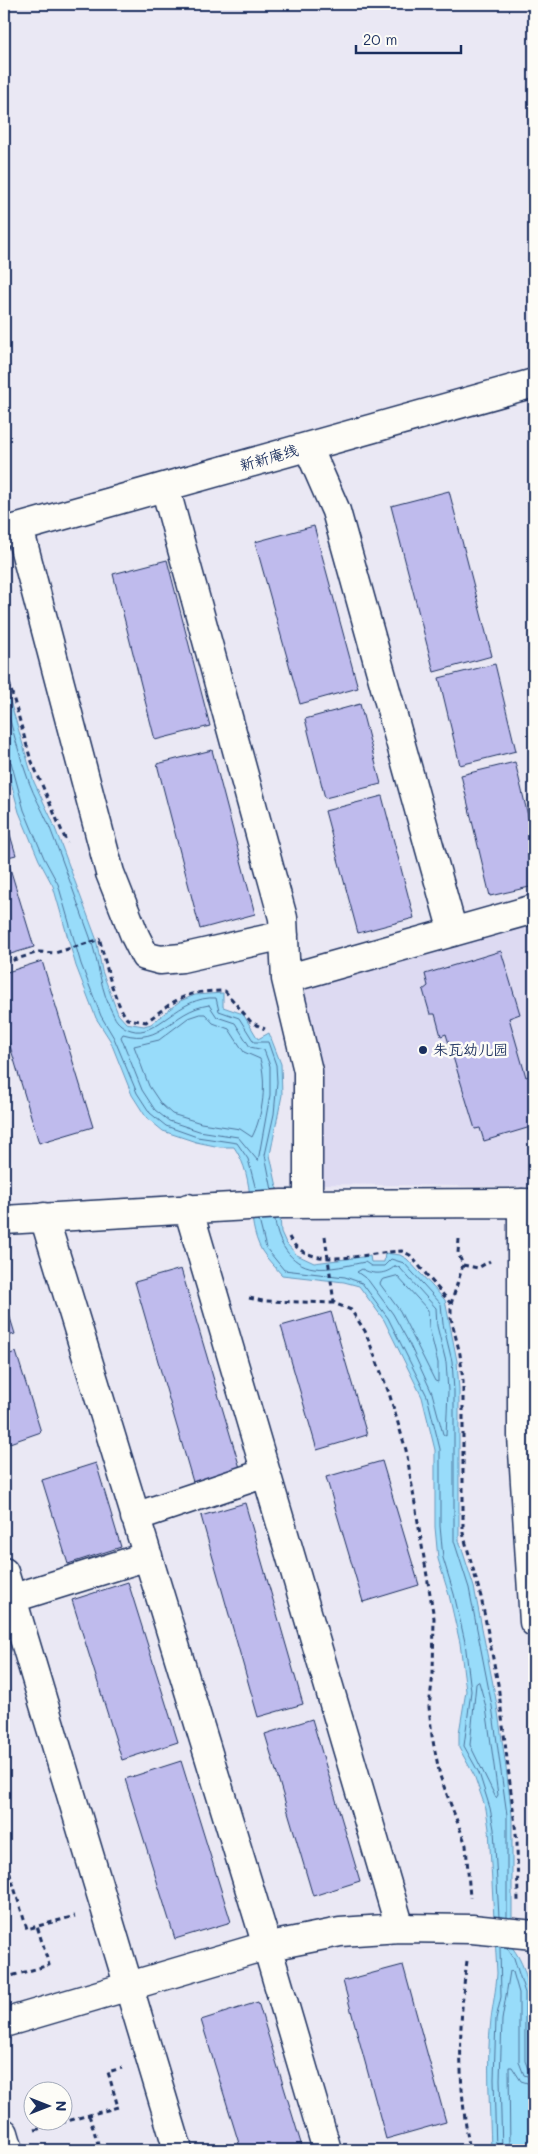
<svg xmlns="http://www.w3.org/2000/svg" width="538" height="2154" viewBox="0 0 538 2154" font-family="Mali,'LXGW WenKai TC',sans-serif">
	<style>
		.built { fill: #dddaf2 }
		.water { fill: #98dcfa; stroke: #6697bc }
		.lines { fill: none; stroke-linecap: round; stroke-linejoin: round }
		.shore { stroke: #4d749c; stroke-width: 1 }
		.building { fill: #bfbbed; stroke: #1b2f5e }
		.minor-casing { stroke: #1b2f5e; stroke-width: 31 }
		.path { stroke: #1b2f5e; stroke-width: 3; stroke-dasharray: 5 4; stroke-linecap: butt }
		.minor { stroke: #fdfcf7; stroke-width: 28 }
		.poi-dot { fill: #1b2f5e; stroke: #fdfcf7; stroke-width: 2 }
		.labels { text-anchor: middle; stroke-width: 5; stroke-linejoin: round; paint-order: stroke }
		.street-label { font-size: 15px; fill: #1b2f5e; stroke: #fdfcf7 }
		.poi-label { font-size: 15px; fill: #1b2f5e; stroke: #fdfcf7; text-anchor: start }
	</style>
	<rect width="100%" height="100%" fill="#eae8f4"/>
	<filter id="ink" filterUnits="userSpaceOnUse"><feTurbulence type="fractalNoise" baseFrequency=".02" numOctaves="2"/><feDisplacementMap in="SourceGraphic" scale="10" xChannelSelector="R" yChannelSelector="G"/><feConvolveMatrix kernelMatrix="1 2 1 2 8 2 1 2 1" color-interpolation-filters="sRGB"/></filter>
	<g filter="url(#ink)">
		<!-- built -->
		<path class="built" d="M534,923V1187L319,1184L303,1003L305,988Z"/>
		<!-- water -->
		<path class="water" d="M4,681L34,782L52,820L96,938L102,971L118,1014L126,1023L144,1026L151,1024L180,1001L195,995L223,993V1007L243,1014L258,1039L269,1033L281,1064L282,1095L270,1155L279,1196L281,1232L286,1243L297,1255L314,1263L370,1256L371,1262H384L385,1253L400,1255L407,1259L445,1300L457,1361L459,1390V1540L474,1587L497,1705L506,1768L512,1815V1947C534,1977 529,2005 529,2039C529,2052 534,2064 534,2077C535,2101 534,2126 534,2150H491C490,2107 486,2062 491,2019C493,2003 496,1991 497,1973L489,1829L486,1809L474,1775L459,1748V1733L466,1691L460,1643L449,1595L438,1559L435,1527V1450L422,1397L384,1320L359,1286L344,1282L282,1275C275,1267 267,1259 262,1251C244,1219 258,1182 234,1147H220L196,1142L163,1131L146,1117L132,1095L110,1040L96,1018L76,966L53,886L39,860L19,812L4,756Z"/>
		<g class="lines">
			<!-- shore -->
			<path class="shore" d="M4,699C12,727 19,755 29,782C34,796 42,809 48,823C63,861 76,899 90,937C99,962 100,991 114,1016C117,1023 124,1028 131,1030C156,1039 179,995 216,998L219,1011L239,1018L254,1042H268L276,1065L277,1082L274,1114L265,1155L272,1190
				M4,759L11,762L24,810L44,858L58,884L81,964L101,1016L114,1038L137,1093L150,1113L166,1126L197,1137L237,1143L248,1159L256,1190
				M209,1005L217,1017L235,1023L250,1047L264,1050L270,1066V1095L258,1161L238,1137L199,1131L169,1121L155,1110L142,1090L121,1037L123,1034C163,1046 170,1011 209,1005Z
				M200,1014H205L213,1023L229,1029L244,1052L260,1059C267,1082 263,1116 252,1137L240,1129L201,1123L172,1114L161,1104L149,1086L134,1046L159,1040L188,1018Z
				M275,1219C276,1240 290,1265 314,1268C330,1270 349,1265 365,1262L371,1266H384L391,1259L404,1263L441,1304L443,1324L452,1361L454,1391V1541L469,1588L492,1706L507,1815V1917
				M259,1220L266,1248L284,1270L345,1277L362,1283L388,1318L427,1396L440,1449V1526L443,1558L454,1594L465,1642L471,1691L464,1746L479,1773L490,1808L494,1829L499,1917
				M395,1266L400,1268L436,1308L437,1326L446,1362L448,1391L446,1436L443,1434L432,1393L409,1343L393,1314L368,1280L357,1272L362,1269C373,1275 386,1275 395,1266Z
				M397,1276L428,1310L429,1327L438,1363V1382L435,1381L400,1311L380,1284L382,1280Z
				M479,1682L486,1707L498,1795L496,1798L470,1745L476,1684Z
				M507,1948L514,1958L525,1993V2061L528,2069L534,2071
				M496,2150L494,2079L496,2019L501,1997L500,1947
				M502,2150L500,2079L502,2020L510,1971L513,1972L519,1993V2062L524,2075L534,2078
				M510,2150L509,2067H512L521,2081L534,2085"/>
		</g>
		<!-- building -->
		<path class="building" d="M449,491L492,656L434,672L391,506Z
			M314,526L358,688L300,704L255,542Z
			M167,560L210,726L155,740L113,574Z
			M495,664L516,751L460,765L439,678Z
			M360,704L381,784L325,798L305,719Z
			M212,750L255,914L200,929L157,764Z
			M515,762L534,841V886L490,896L461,775Z
			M382,796L414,918L358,933L325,811Z
			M4,814L16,855L4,858Z
			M9,865L34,947L4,956V867Z
			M501,951L520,1014L509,1018L526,1077L534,1074V1126L484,1141L480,1128L475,1129L446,1034L441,1036L435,1014H430L423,990L428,986L425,974Z
			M42,961L93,1127L39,1143L4,1026V973Z
			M181,1269L240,1468L193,1482L135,1282Z
			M4,1298L15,1334L4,1337Z
			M331,1312L367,1435L317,1450L281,1326Z
			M16,1352L41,1432L4,1445V1356Z
			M382,1461L419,1585L363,1602L326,1477Z
			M96,1463L121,1547L68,1564L42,1480Z
			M245,1503L303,1704L258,1717L201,1516Z
			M128,1582L178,1742L122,1760L72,1600Z
			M312,1719L360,1881L313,1896L265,1734Z
			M181,1761L231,1922L175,1939L125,1779Z
			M403,1965L446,2122L386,2139L343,1981Z
			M258,2002L303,2150H241L201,2020Z"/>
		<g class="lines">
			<!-- minor casing -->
			<g class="minor-casing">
				<path id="minor" d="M308,447L336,511L453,932
					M165,487L283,918L286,979L308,1071V1203
					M19,528L110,873L135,936L145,956L160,960L182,958L284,935
					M4,532L534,383
					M286,979L534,909
					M522,1203V1436L534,1622
					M188,1208L400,1928
					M44,1217L267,1946L327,2150
					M4,1220L282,1204L534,1203
					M135,1517L266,1473
					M4,1572L178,2150
					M4,1601L148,1556
					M4,2023L255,1949L340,1932L400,1928L472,1929L534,1935
					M4,2133L9,2150"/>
			</g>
			<!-- path -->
			<path class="path" d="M4,665L30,757L67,843
				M100,941C107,968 112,996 127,1019L146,1022C178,998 184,991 225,991L251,1022L265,1029
				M4,963L39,952L55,953L101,939
				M325,1236L334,1303
				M289,1237C307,1273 369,1252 402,1251L410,1255L451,1304V1318L460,1354L463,1381V1533L481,1597L498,1684L517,1842L518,1902
				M459,1239L458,1253L463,1265L478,1268L490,1261
				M249,1298L263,1301L334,1303L351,1310L365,1331L389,1393L406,1450L434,1618L433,1674L429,1707L432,1736L440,1776L466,1845L470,1898
				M451,1304L463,1265
				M4,1855L27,1929L75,1916
				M467,1961C458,2023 458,2088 470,2150
				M529,1967L534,1986
				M4,1978L49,1965L37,1926
				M89,2115L100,2150
				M35,2130L118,2107L108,2072L122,2068"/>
			<!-- minor -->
			<use href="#minor" class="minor"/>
		</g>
	</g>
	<!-- markers -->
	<circle class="poi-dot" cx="423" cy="1050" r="5"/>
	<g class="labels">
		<!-- street labels -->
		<g class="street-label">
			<text transform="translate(269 458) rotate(-16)" y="5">新新庵线</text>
		</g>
		<!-- poi labels -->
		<g class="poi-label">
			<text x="433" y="1055">朱瓦幼儿园</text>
		</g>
	</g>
	<!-- margin -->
	<rect width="538" height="2154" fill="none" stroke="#fdfcf7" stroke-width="20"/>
	<rect x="10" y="10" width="518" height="2134" fill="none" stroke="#1b2f5e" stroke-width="2" filter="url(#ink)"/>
	<!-- north arrow -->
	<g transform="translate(48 2106) rotate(90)"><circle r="24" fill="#fdfcf7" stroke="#a3aaba"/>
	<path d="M0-4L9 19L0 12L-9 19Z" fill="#1b2f5e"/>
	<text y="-8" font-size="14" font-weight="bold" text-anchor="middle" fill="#1b2f5e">N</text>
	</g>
	<!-- scale -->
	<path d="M356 45v8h105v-8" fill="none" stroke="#1b2f5e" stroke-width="2.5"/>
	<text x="363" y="45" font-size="15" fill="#1b2f5e" stroke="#fdfcf7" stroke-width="4" paint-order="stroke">20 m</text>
</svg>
